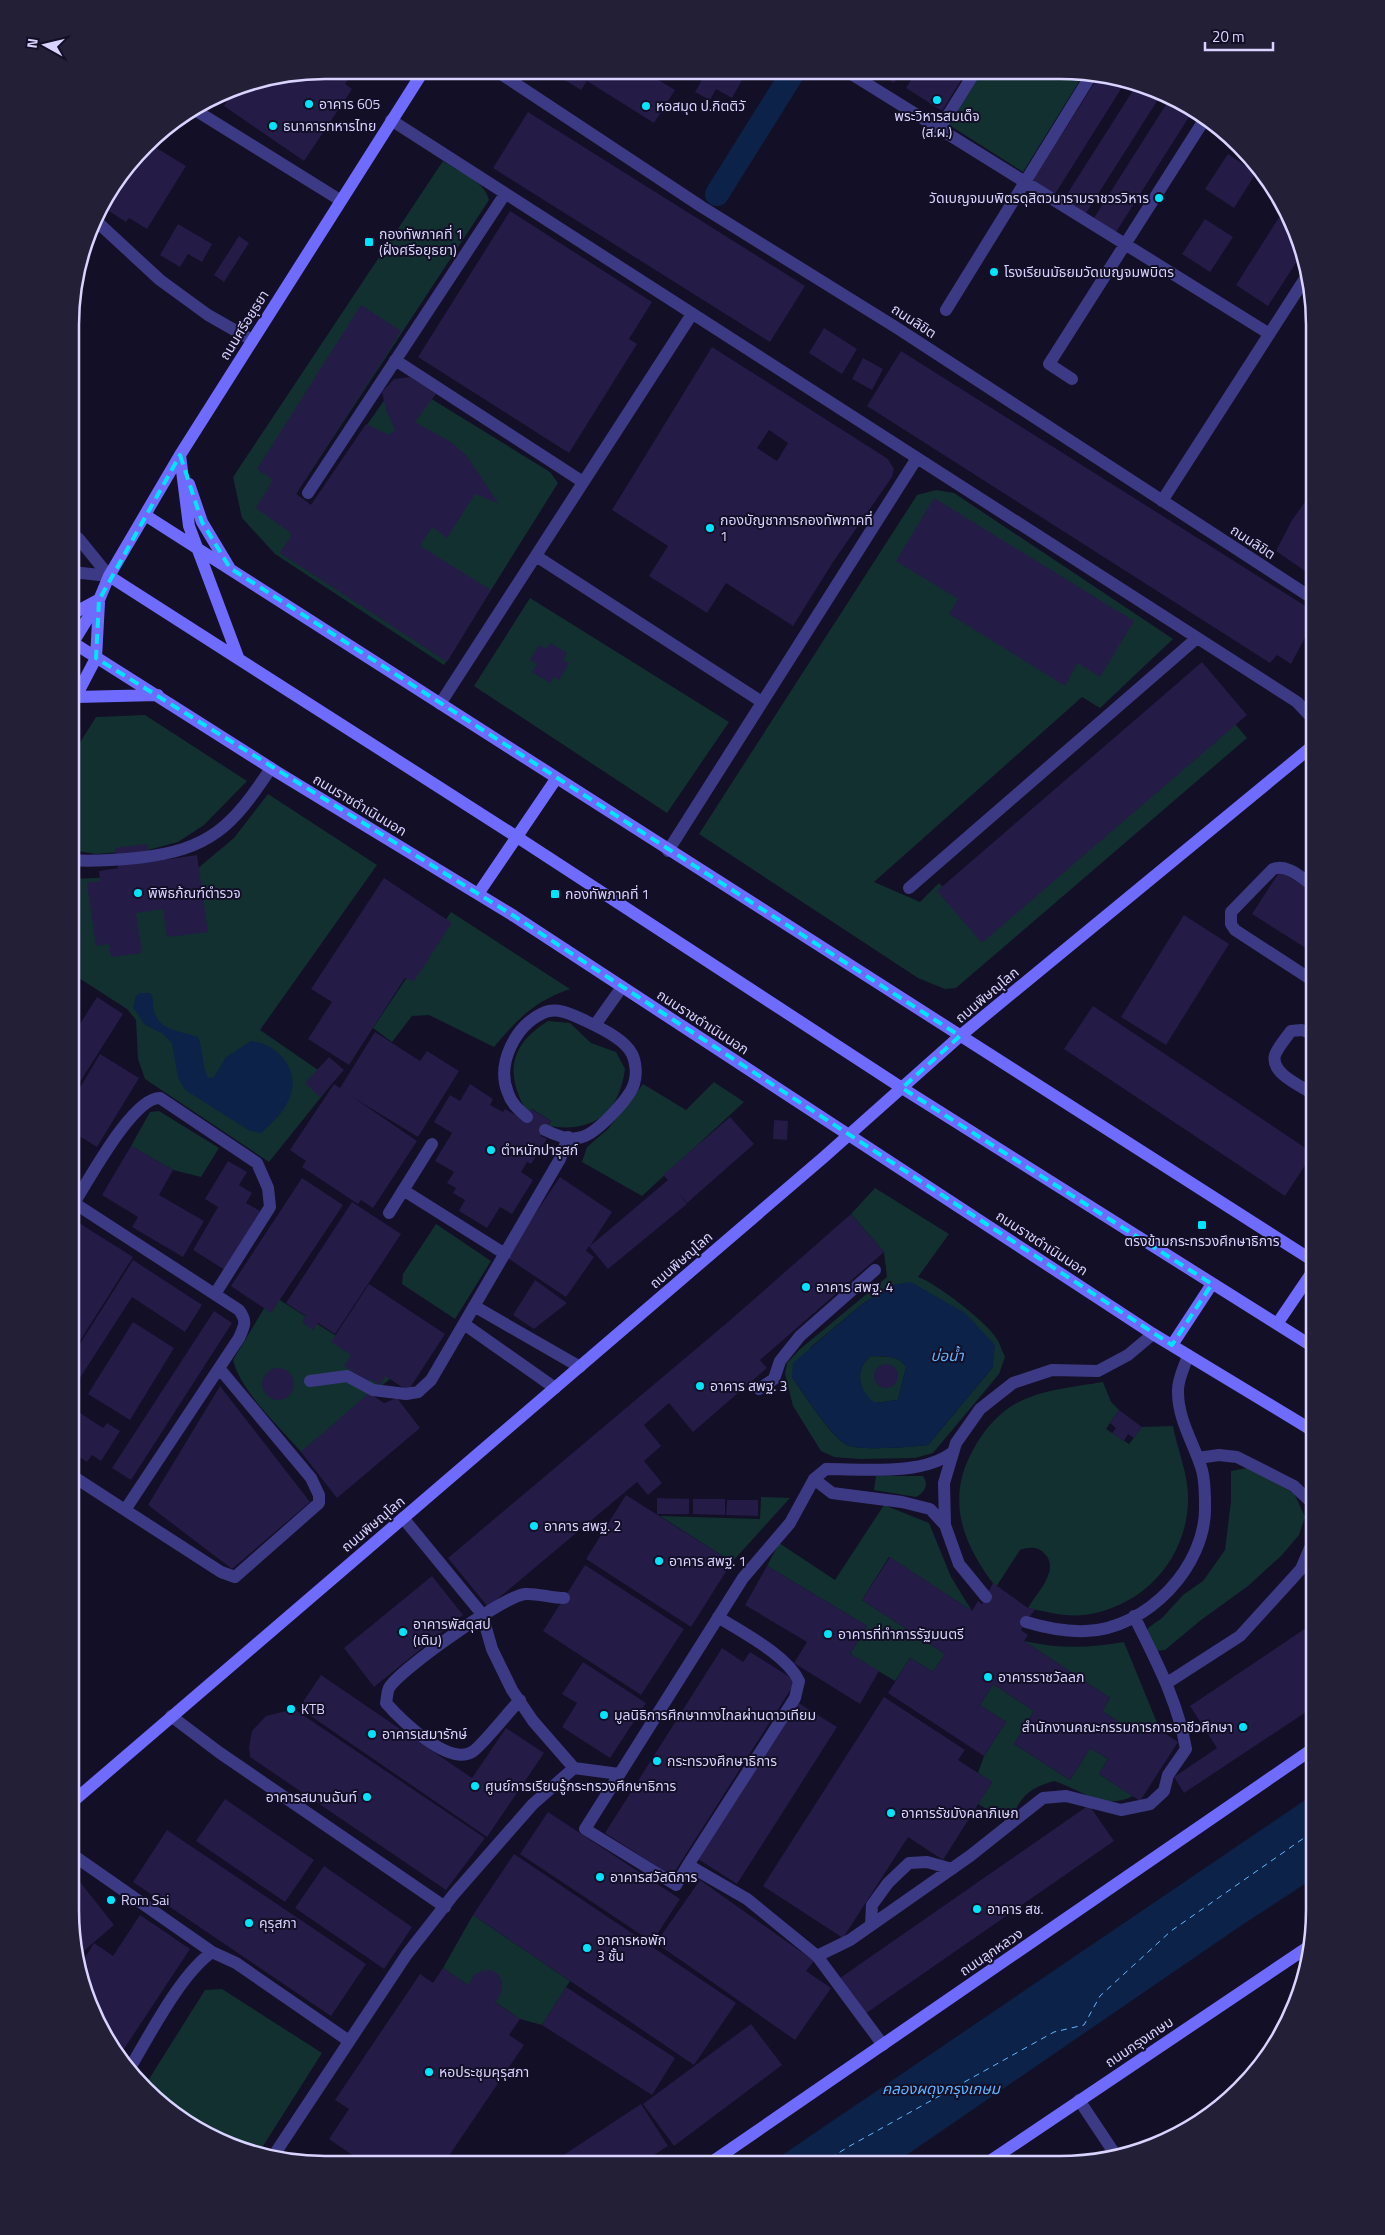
<svg xmlns="http://www.w3.org/2000/svg" width="1385" height="2235" viewBox="0 0 1385 2235" font-family="'Titillium Web','Noto Sans Thai',sans-serif">
	<style>
		.green { fill: #12302f; fill-rule: evenodd }
		.water { fill: #0c2248; fill-rule: evenodd }
		.lines { fill: none; stroke-linecap: round; stroke-linejoin: round }
		.canal { stroke: #0c2248; stroke-width: 24 }
		.ferry { stroke: #62b6ff; stroke-width: 1; stroke-dasharray: 6 5; stroke-linecap: butt }
		.building { fill: #241b47; fill-rule: evenodd }
		.lane { stroke: #3d3a85; stroke-width: 12 }
		.street { stroke: #3d3a85; stroke-width: 12 }
		.secondary { stroke: #6f6bff; stroke-width: 12 }
		.marked { fill: none; stroke: #00e5ff; stroke-width: 4; stroke-dasharray: 10 6; stroke-linejoin: round }
		.poi-dot { fill: #00e5ff; stroke: #130f26; stroke-width: 2 }
		.labels { text-anchor: middle; stroke-width: 4; stroke-linejoin: round; paint-order: stroke }
		.poi-label { font-size: 14px; fill: #d9d4ff; stroke: #130f26; text-anchor: start }
		.street-label { font-size: 14px; fill: #d9d4ff; stroke: #130f26 }
		.water-label { font-size: 15px; font-style: italic; fill: #62b6ff; stroke: #130f26 }
		.rim { fill: none; stroke: #d9d4ff; stroke-width: 2.5 }
	</style>
	<rect width="100%" height="100%" fill="#130f26"/>
	<!-- green -->
	<path class="green" d="M982,72H1085L1023,172L949,125Z
		M443,161C458,171 485,181 489,200L296,494L311,505L399,379L550,472L558,483L444,665L275,554L242,518L233,477Z
		M936,490L954,493L1173,639L1100,708L1082,697L874,882L920,902L939,883L984,932L1230,718L1247,738L956,988L945,989L918,978L699,834L917,495Z
		M530,598L729,722L667,813L474,686Z
		M145,715L247,781L204,825L178,842L148,850L96,854L71,850L72,755L96,717Z
		M268,794L377,865L260,1030L334,1081L269,1162L145,1079L138,1059L136,1020L127,1009L71,973V879L191,874L234,838Z
		M451,912L570,989C533,1002 519,1018 494,1047L429,1015L412,1016L392,1042L373,1028Z
		M548,1021L570,1023L591,1043L616,1052L625,1069C619,1114 593,1133 548,1126L551,1121L532,1109L528,1114C505,1075 508,1046 548,1021Z
		M714,1082L744,1102L642,1196L582,1162L587,1147L608,1129L643,1084L686,1110Z
		M159,1111L219,1148L201,1177L173,1170L131,1146L150,1112Z
		M875,1188L949,1234L918,1277C936,1283 988,1323 997,1339C1000,1344 1002,1351 1005,1357L999,1374L933,1453L915,1458L859,1459L834,1457L821,1451L793,1406L785,1374L787,1363L799,1350L887,1277L884,1252L851,1214ZM891,1285L993,1367L928,1445C911,1447 861,1451 847,1445C830,1436 804,1394 792,1377L811,1347L861,1305Z
		M436,1224L491,1261L455,1319L402,1284L403,1274Z
		M272,1295L396,1374L301,1452C279,1426 241,1392 233,1360Z
		M871,1356C885,1357 897,1354 906,1367L898,1400L874,1403C858,1391 854,1369 871,1356Z
		M1103,1382L1111,1402L1119,1410L1106,1429L1129,1444L1142,1427L1173,1426C1177,1448 1187,1471 1188,1494C1190,1556 1145,1607 1084,1615C1065,1617 1046,1612 1028,1608C1037,1593 1060,1570 1045,1554C1038,1546 1029,1547 1020,1550L996,1587C963,1545 945,1500 973,1450C982,1433 994,1418 1010,1407C1036,1390 1073,1387 1103,1382Z
		M1247,1468L1294,1493L1305,1517L1299,1535L1282,1555L1248,1586L1201,1620L1165,1650L1156,1651L1147,1634L1148,1628L1162,1618L1183,1595L1203,1581L1225,1550L1231,1501V1471Z
		M876,1476H923C929,1485 925,1492 916,1497L874,1490Z
		M761,1497L790,1498L732,1562L660,1516L760,1519Z
		M884,1505L929,1523L951,1577L972,1611L889,1557L862,1600L945,1654L933,1672L910,1658L895,1681L850,1654L867,1626L767,1566L779,1543L835,1580Z
		M1024,1641C1059,1649 1089,1648 1124,1642L1160,1730L1148,1722L1139,1735L1102,1711L1110,1698Z
		M993,1684L1034,1711L1014,1744L1070,1780L1090,1748L1108,1759L1099,1774L1133,1796C1104,1811 1082,1790 1054,1781C1026,1789 1022,1797 1009,1822L978,1804L992,1782L978,1773L984,1756L1006,1722L980,1705Z
		M473,1915L570,1981L542,2025L520,2019L495,2002C514,1975 486,1957 468,1985L443,1968Z
		M222,1989L322,2053L258,2154L227,2146L170,2113L144,2087L205,1990Z"/>
	<!-- water -->
	<path class="water" d="M140,993H150C155,999 152,1005 154,1012C161,1032 181,1031 198,1037C204,1051 201,1063 208,1078L214,1077L226,1057L251,1041C264,1043 273,1047 282,1057C306,1085 285,1113 261,1133L250,1131L185,1090L178,1078L172,1043L162,1033L145,1025L133,1007L136,996Z
		M911,1282L965,1313L995,1345L993,1367L928,1445C911,1447 861,1451 847,1445C830,1436 804,1393 792,1377L793,1363L861,1305L891,1285ZM871,1356C885,1357 897,1354 906,1367L898,1400L875,1403C858,1391 854,1369 871,1356Z
		M1314,1794V1878L1242,1925L892,2165L769,2164Z"/>
	<g class="lines">
		<!-- canal -->
		<path class="canal" d="M717,194L794,71"/>
		<!-- ferry -->
		<path class="ferry" d="M821,2164L848,2147L1054,2032L1084,2025L1100,1996L1171,1931L1314,1831"/>
	</g>
	<!-- building -->
	<path class="building" d="M324,70H354L345,84L352,89L304,161L224,106L234,88Z
		M550,71H662L657,79L675,90L654,123L587,81L581,90Z
		M707,71H747L732,98L716,89L710,100L695,92Z
		M876,72H901L894,83Z
		M916,72L934,74L935,72H966L942,111L906,88Z
		M1100,74L1126,81L1055,194L1033,180Z
		M1137,84L1159,98L1086,213L1064,199Z
		M1167,103L1189,117L1116,232L1094,218Z
		M528,112L805,286L770,342L493,168Z
		M150,144L186,166L147,229L129,218L126,222L101,206L129,169L133,171Z
		M1228,154L1256,173L1234,208L1205,189Z
		M1285,208L1296,227L1301,255L1268,306L1236,285Z
		M510,211L652,302L629,339L637,344L569,453L418,357Z
		M1205,219L1233,237L1210,272L1182,254Z
		M178,224L212,244L202,262L188,254L180,267L160,255Z
		M239,236L249,243L224,282L214,275Z
		M361,305L401,331L296,494L311,505L366,424L389,435L395,430L386,410L382,392L394,379L410,377L436,394L415,422L451,442L467,456L498,503L475,494L447,538L432,527L420,546L491,590L447,662L280,553L292,534L256,508L273,480L257,469Z
		M824,328L857,349L842,374L809,353Z
		M712,347L888,459L894,469L892,477L833,562L793,626L726,583L707,613L649,576L668,546L612,510ZM769,430L788,443L777,461L757,448Z
		M901,351L1315,612V619L1291,664L1277,655L1270,663L867,406Z
		M863,358L883,369L872,390L852,379Z
		M1315,488V578L1276,551L1292,520Z
		M934,498L1134,621L1100,677L1078,663L1065,686L949,614L958,599L896,561Z
		M550,643L567,653L563,660L569,663L559,680L554,677L550,683L532,672L537,664L530,660L539,645L546,649Z
		M1202,662L1247,715L982,943L937,891Z
		M1315,802V820L1306,810Z
		M147,844L150,862L197,855L208,932L167,937L163,909L136,913L142,953L111,957L109,944L96,946L87,883L100,881L99,871L118,868L115,848Z
		M1280,871L1315,893V954L1252,914Z
		M384,878L452,923L414,981L405,978L349,1065L308,1039L332,1002L311,989Z
		M1184,915L1229,944L1166,1045L1121,1017Z
		M71,965L80,970L71,985Z
		M97,997L123,1014L71,1096V1038Z
		M1093,1006L1313,1153L1285,1196L1064,1049Z
		M375,1032L420,1061L427,1051L459,1071L418,1137L354,1098L417,1141L373,1208L361,1200L358,1204L302,1167L306,1161L290,1150L334,1084L340,1088Z
		M100,1054L139,1078L97,1147L71,1131V1103Z
		M329,1057L344,1070L320,1097L305,1083Z
		M470,1084L493,1099L490,1105L503,1112L505,1109L525,1120L531,1109L551,1121L541,1136L547,1139L531,1164L527,1162L521,1172L533,1180L512,1214L500,1207L487,1228L459,1211L465,1200L453,1193L456,1188L447,1183L454,1172L435,1161L452,1133L434,1122L450,1095L460,1101Z
		M730,1117L754,1144L687,1203L677,1191L687,1204L608,1269L589,1246L586,1251L594,1257L566,1297L506,1257L560,1177L612,1212L590,1246L668,1180L663,1175Z
		M774,1120L788,1121L787,1140L773,1139Z
		M131,1146L173,1170L159,1195L204,1221L183,1257L132,1227L138,1217L102,1195Z
		M228,1161L247,1172L239,1185L252,1193L246,1203L260,1211L225,1270L193,1250L218,1207L205,1199Z
		M302,1178L343,1205L271,1313L231,1286Z
		M352,1202L401,1234L335,1334L318,1323L313,1330L302,1322L306,1316L286,1303Z
		M851,1214L884,1252L760,1360L767,1368L693,1432L669,1403L644,1425L661,1446L644,1461L662,1483L648,1495L637,1482L488,1607L448,1558L728,1322Z
		M71,1218L133,1257L71,1355Z
		M133,1260L202,1305L185,1332L132,1297L71,1392V1358Z
		M535,1280L567,1303L534,1329L513,1315Z
		M369,1284L445,1334L408,1391L385,1376L380,1385L370,1379L368,1382L344,1366L351,1355L331,1342Z
		M214,1311L232,1323L131,1480L112,1468Z
		M133,1322L174,1348L130,1420L88,1394Z
		M874 1376a12 12 0 1 1 24 0a12 12 0 1 1-24 0Z
		M262 1384a16 16 0 1 1 32 0a16 16 0 1 1-32 0Z
		M220,1386L310,1502L232,1569L148,1505Z
		M369,1393L384,1403L397,1398L420,1428L337,1498L301,1452Z
		M1119,1410L1142,1427L1134,1438L1128,1434L1124,1441L1112,1433L1116,1428L1110,1423Z
		M77,1411L103,1428L107,1423L120,1431L101,1461L92,1455L87,1462L74,1453L78,1446L71,1442V1421Z
		M626,1495L732,1562L691,1627L586,1559Z
		M657,1498L689,1499V1514H657Z
		M693,1499H725V1515L693,1514Z
		M727,1500H758V1516L726,1515Z
		M890,1557L972,1611L978,1601L982,1604L993,1583L1028,1608L1035,1609L1021,1630L1028,1635L1024,1641L1110,1698L1102,1711L1139,1735L1148,1722L1178,1742L1140,1801L1099,1774L1108,1759L1090,1748L1070,1780L1014,1744L1034,1711L993,1684L980,1705L1006,1722L984,1756L888,1693L910,1658L933,1672L945,1654L862,1600Z
		M585,1565L684,1629L641,1695L543,1631Z
		M767,1566L867,1626L850,1654L879,1671L860,1704L794,1663L807,1642L745,1605Z
		M432,1576L463,1615L374,1687L344,1648Z
		M1315,1622V1706L1184,1793L1174,1777L1217,1748L1190,1706Z
		M722,1648L743,1662L750,1652L796,1681L672,1876L605,1833Z
		M583,1662L646,1703L610,1758L562,1727L577,1703L562,1694Z
		M321,1675L472,1778L506,1728L544,1753L487,1837L299,1708Z
		M884,1697L965,1750L958,1760L992,1782L943,1860L908,1837L843,1938L763,1886Z
		M797,1702L837,1727L737,1884L698,1859Z
		M294,1709L485,1838L446,1890L250,1757L249,1747L252,1731L266,1716Z
		M225,1799L314,1860L285,1902L196,1841Z
		M1089,1805L1114,1841L865,2014L840,1978Z
		M548,1812L680,1899L652,1942L520,1854Z
		M167,1830L366,1964L331,2016L133,1882Z
		M514,1854L736,2003L694,2065L473,1915Z
		M324,1866L412,1927L384,1969L295,1908Z
		M700,1880L814,1961L806,1971L831,1988L795,2040L656,1943Z
		M80,1882L114,1925L79,1955L70,1911V1890Z
		M140,1915L190,1949L124,2049L106,2037L89,2008L81,1964L94,1943L113,1956Z
		M443,1968L468,1985L474,1975L482,1971L491,1970L498,1974L502,1982L501,1994L495,2002L520,2019L509,2035L524,2045L444,2163H364L329,2139L349,2109L335,2100L420,1974L433,1983Z
		M566,1987L675,2058L652,2095L542,2025Z
		M751,2024L782,2065L674,2146L643,2104Z
		M641,2104L668,2146L640,2164H550Z"/>
	<g class="lines">
		<!-- lane -->
		<path class="lane" d="M848,72L1268,333
			M195,110L340,200
			M391,120L1297,702L1315,721
			M1204,120L1227,134
			M940,128L975,72
			M94,219L160,280L208,315L252,340
			M946,310L1093,72
			M395,360L583,482
			M1072,379L1049,364L1206,117
			M308,493L505,194
			M536,556L762,702
			M440,704L692,314
			M668,851L917,458
			M71,860C93,862 115,860 137,858C210,850 232,827 271,768
			M909,888L1197,638
			M1315,982L1235,930L1231,924V912L1273,869C1287,863 1303,879 1315,887
			M595,1025L622,987
			M1315,1095C1302,1086 1270,1074 1275,1055C1278,1047 1286,1038 1291,1031L1302,1030L1315,1035
			M527,1117C519,1110 511,1103 508,1093C496,1064 515,1026 543,1013C557,1006 573,1015 586,1021C600,1028 625,1039 632,1054C636,1062 637,1075 634,1084C629,1099 597,1133 582,1137C571,1141 555,1135 545,1130
			M403,1190L505,1254
			M74,1203C89,1180 133,1097 160,1098L257,1163L268,1188L270,1207L215,1294
			M389,1213L432,1144
			M474,1306L580,1367
			M464,1324L555,1388
			M310,1381L347,1376L373,1390L406,1394L418,1392L431,1380L560,1159L568,1137
			M759,1389L774,1379L780,1361L800,1336L875,1270
			M1198,1458L1219,1455L1237,1457L1294,1486L1313,1504L1315,1513
			M71,1475L125,1510L239,1338C245,1325 247,1321 239,1310L71,1201
			M814,1479L790,1523L743,1578L585,1829L676,1885L688,1865L747,1899L817,1956L883,2045
			M125,1510L221,1572L235,1577L319,1503V1495L311,1478L219,1368
			M403,1518L482,1614L492,1649L512,1690L533,1721L574,1768L619,1774
			M945,1525L930,1509L902,1502L832,1493L814,1479L826,1469C865,1469 922,1476 953,1452
			M986,1597L959,1564L945,1525L944,1483L956,1443L980,1409L1013,1383L1052,1370L1098,1371L1128,1355L1153,1334
			M1026,1622C1046,1628 1065,1632 1086,1631C1147,1629 1207,1566 1205,1505C1205,1493 1205,1478 1201,1467C1193,1442 1178,1419 1178,1392C1177,1380 1185,1366 1188,1355
			M1167,1683L1240,1636L1301,1569L1315,1536
			M520,1700C510,1710 481,1747 472,1752C448,1766 401,1720 386,1703C387,1699 387,1692 389,1688C399,1670 504,1596 525,1594C537,1593 551,1598 564,1598
			M171,1716L220,1753L445,1907
			M70,1853L212,1952
			M688,1865L795,1698L799,1681C787,1655 743,1633 718,1617
			M871,1925L872,1905L888,1883L909,1863L927,1862L952,1869
			M817,1956L850,1940L970,1856L1043,1798L1066,1796L1121,1810L1150,1804L1164,1791L1168,1775L1186,1749C1178,1701 1155,1659 1134,1616
			M128,2071C150,2035 179,1976 212,1952L236,1963L349,2041
			M1079,2100L1115,2154
			M272,2158L407,1954L454,1894L533,1804L574,1768"/>
		<!-- street -->
		<path class="street" d="M495,70L702,207L897,328L1315,600
			M1162,501L1306,277
			M72,534L79,539L109,576
			M72,572L109,576"/>
		<!-- secondary -->
		<path class="secondary" d="M180,455L189,526L238,657
			M189,484L202,522L229,567
			M145,515L1315,1262
			M109,576L517,837L902,1088L1315,1348
			M72,614L98,600
			M72,642L277,772L514,916L1153,1334L1315,1432
			M72,644L99,600L109,576L180,455L424,70
			M76,697L158,695
			M72,704L96,658L99,603
			M478,894L556,779
			M1277,1324L1315,1268
			M1172,1345L1212,1284
			M70,1804L824,1157L960,1036L1315,744
			M709,2164L1314,1748
			M984,2165L1311,1945"/>
	</g>
	<!-- marked area -->
	<path class="marked" d="M180,455L202,522L230,568L960,1036L902,1088L1212,1284L1172,1345L514,916L96,658L99,600Z"/>
	<!-- markers -->
	<g class="poi-dot">
		<circle cx="937" cy="100" r="5"/>
		<circle cx="309" cy="104" r="5"/>
		<circle cx="646" cy="106" r="5"/>
		<circle cx="273" cy="126" r="5"/>
		<circle cx="1159" cy="198" r="5"/>
		<rect x="364" y="237" width="10" height="10" rx="2.5"/>
		<circle cx="994" cy="272" r="5"/>
		<circle cx="710" cy="528" r="5"/>
		<circle cx="138" cy="893" r="5"/>
		<rect x="550" y="889" width="10" height="10" rx="2.5"/>
		<circle cx="491" cy="1150" r="5"/>
		<rect x="1197" y="1220" width="10" height="10" rx="2.5"/>
		<circle cx="806" cy="1287" r="5"/>
		<circle cx="700" cy="1386" r="5"/>
		<circle cx="534" cy="1526" r="5"/>
		<circle cx="659" cy="1561" r="5"/>
		<circle cx="403" cy="1632" r="5"/>
		<circle cx="828" cy="1634" r="5"/>
		<circle cx="988" cy="1677" r="5"/>
		<circle cx="291" cy="1709" r="5"/>
		<circle cx="604" cy="1715" r="5"/>
		<circle cx="1243" cy="1727" r="5"/>
		<circle cx="372" cy="1734" r="5"/>
		<circle cx="657" cy="1761" r="5"/>
		<circle cx="475" cy="1786" r="5"/>
		<circle cx="367" cy="1797" r="5"/>
		<circle cx="891" cy="1813" r="5"/>
		<circle cx="600" cy="1877" r="5"/>
		<circle cx="111" cy="1900" r="5"/>
		<circle cx="977" cy="1909" r="5"/>
		<circle cx="249" cy="1923" r="5"/>
		<circle cx="587" cy="1948" r="5"/>
		<circle cx="429" cy="2072" r="5"/>
	</g>
	<g class="labels">
		<!-- poi labels -->
		<g class="poi-label">
			<text x="319" y="109">อาคาร 605</text>
			<text x="656" y="111">หอสมุด ป.กิตติวั</text>
			<text x="937" y="121" text-anchor="middle">พระวิหารสมเด็จ<tspan x="937" dy="16">(ส.ผ.)</tspan></text>
			<text x="283" y="131">ธนาคารทหารไทย</text>
			<text x="1149" y="203" text-anchor="end">วัดเบญจมบพิตรดุสิตวนารามราชวรวิหาร</text>
			<text x="379" y="239">กองทัพภาคที่ 1<tspan x="379" dy="16">(ฝั่งศรีอยุธยา)</tspan></text>
			<text x="1004" y="277">โรงเรียนมัธยมวัดเบญจมพบิตร</text>
			<text x="720" y="525">กองบัญชาการกองทัพภาคที่<tspan x="720" dy="16">1</tspan></text>
			<text x="148" y="898">พิพิธภ้ณฑ์ตำรวจ</text>
			<text x="565" y="899">กองทัพภาคที่ 1</text>
			<text x="501" y="1155">ตำหนักปารุสก์</text>
			<text x="1202" y="1246" text-anchor="middle">ตรงข้ามกระทรวงศึกษาธิการ</text>
			<text x="816" y="1292">อาคาร สพฐ. 4</text>
			<text x="710" y="1391">อาคาร สพฐ. 3</text>
			<text x="544" y="1531">อาคาร สพฐ. 2</text>
			<text x="669" y="1566">อาคาร สพฐ. 1</text>
			<text x="413" y="1629">อาคารพัสดุสป<tspan x="413" dy="16">(เดิม)</tspan></text>
			<text x="838" y="1639">อาคารที่ทำการรัฐมนตรี</text>
			<text x="998" y="1682">อาคารราชวัลลภ</text>
			<text x="301" y="1714">KTB</text>
			<text x="614" y="1720">มูลนิธิการศึกษาทางไกลผ่านดาวเทียม</text>
			<text x="1233" y="1732" text-anchor="end">สำนักงานคณะกรรมการการอาชีวศึกษา</text>
			<text x="382" y="1739">อาคารเสมารักษ์</text>
			<text x="667" y="1766">กระทรวงศึกษาธิการ</text>
			<text x="485" y="1791">ศูนย์การเรียนรู้กระทรวงศึกษาธิการ</text>
			<text x="357" y="1802" text-anchor="end">อาคารสมานฉันท์</text>
			<text x="901" y="1818">อาคารรัชมังคลาภิเษก</text>
			<text x="610" y="1882">อาคารสวัสดิการ</text>
			<text x="121" y="1905">Rom Sai</text>
			<text x="987" y="1914">อาคาร สช.</text>
			<text x="259" y="1928">คุรุสภา</text>
			<text x="597" y="1945">อาคารหอพัก<tspan x="597" dy="16">3 ชั้น</tspan></text>
			<text x="439" y="2077">หอประชุมคุรุสภา</text>
		</g>
		<!-- street labels -->
		<g class="street-label">
			<text transform="translate(914 321) rotate(33)" y="5">ถนนลิขิต</text>
			<text transform="translate(244 325) rotate(-58)" y="5">ถนนศรีอยุธยา</text>
			<text transform="translate(1253 542) rotate(33)" y="5">ถนนลิขิต</text>
			<text transform="translate(360 805) rotate(31)" y="5">ถนนราชดำเนินนอก</text>
			<text transform="translate(987 995) rotate(-40)" y="5">ถนนพิษณุโลก</text>
			<text transform="translate(703 1022) rotate(33)" y="5">ถนนราชดำเนินนอก</text>
			<text transform="translate(1042 1243) rotate(33)" y="5">ถนนราชดำเนินนอก</text>
			<text transform="translate(681 1260) rotate(-41)" y="5">ถนนพิษณุโลก</text>
			<text transform="translate(373 1524) rotate(-40)" y="5">ถนนพิษณุโลก</text>
			<text transform="translate(991 1952) rotate(-34)" y="5">ถนนลูกหลวง</text>
			<text transform="translate(1139 2042) rotate(-34)" y="5">ถนนกรุงเกษม</text>
		</g>
		<!-- water labels -->
		<g class="water-label">
			<text x="947" y="1361">บ่อน้ำ</text>
			<text x="941" y="2094">คลองผดุงกรุงเกษม</text>
		</g>
	</g>
	<!-- crop -->
	<path d="M0 0H1385V2235H0ZM325 79H1060A246 246 0 0 1 1306 325V1910A246 246 0 0 1 1060 2156H325A246 246 0 0 1 79 1910V325A246 246 0 0 1 325 79Z" fill="#231f37" fill-rule="evenodd"/>
	<path class="rim" d="M325 79H1060A246 246 0 0 1 1306 325V1910A246 246 0 0 1 1060 2156H325A246 246 0 0 1 79 1910V325A246 246 0 0 1 325 79Z"/>
	<!-- north arrow -->
	<g transform="translate(45 45) rotate(278)" stroke="#130f26" stroke-width="4" paint-order="stroke">
	<path d="M0-4L9 19L0 12L-9 19Z" fill="#d9d4ff"/>
	<text y="-8" font-size="14" font-weight="bold" text-anchor="middle" fill="#d9d4ff">N</text>
	</g>
	<!-- scale -->
	<path d="M1205 42v8h68v-8" fill="none" stroke="#d9d4ff" stroke-width="2.5"/>
	<text x="1212" y="42" font-size="15" fill="#d9d4ff" stroke="#130f26" stroke-width="4" paint-order="stroke">20 m</text>
</svg>
